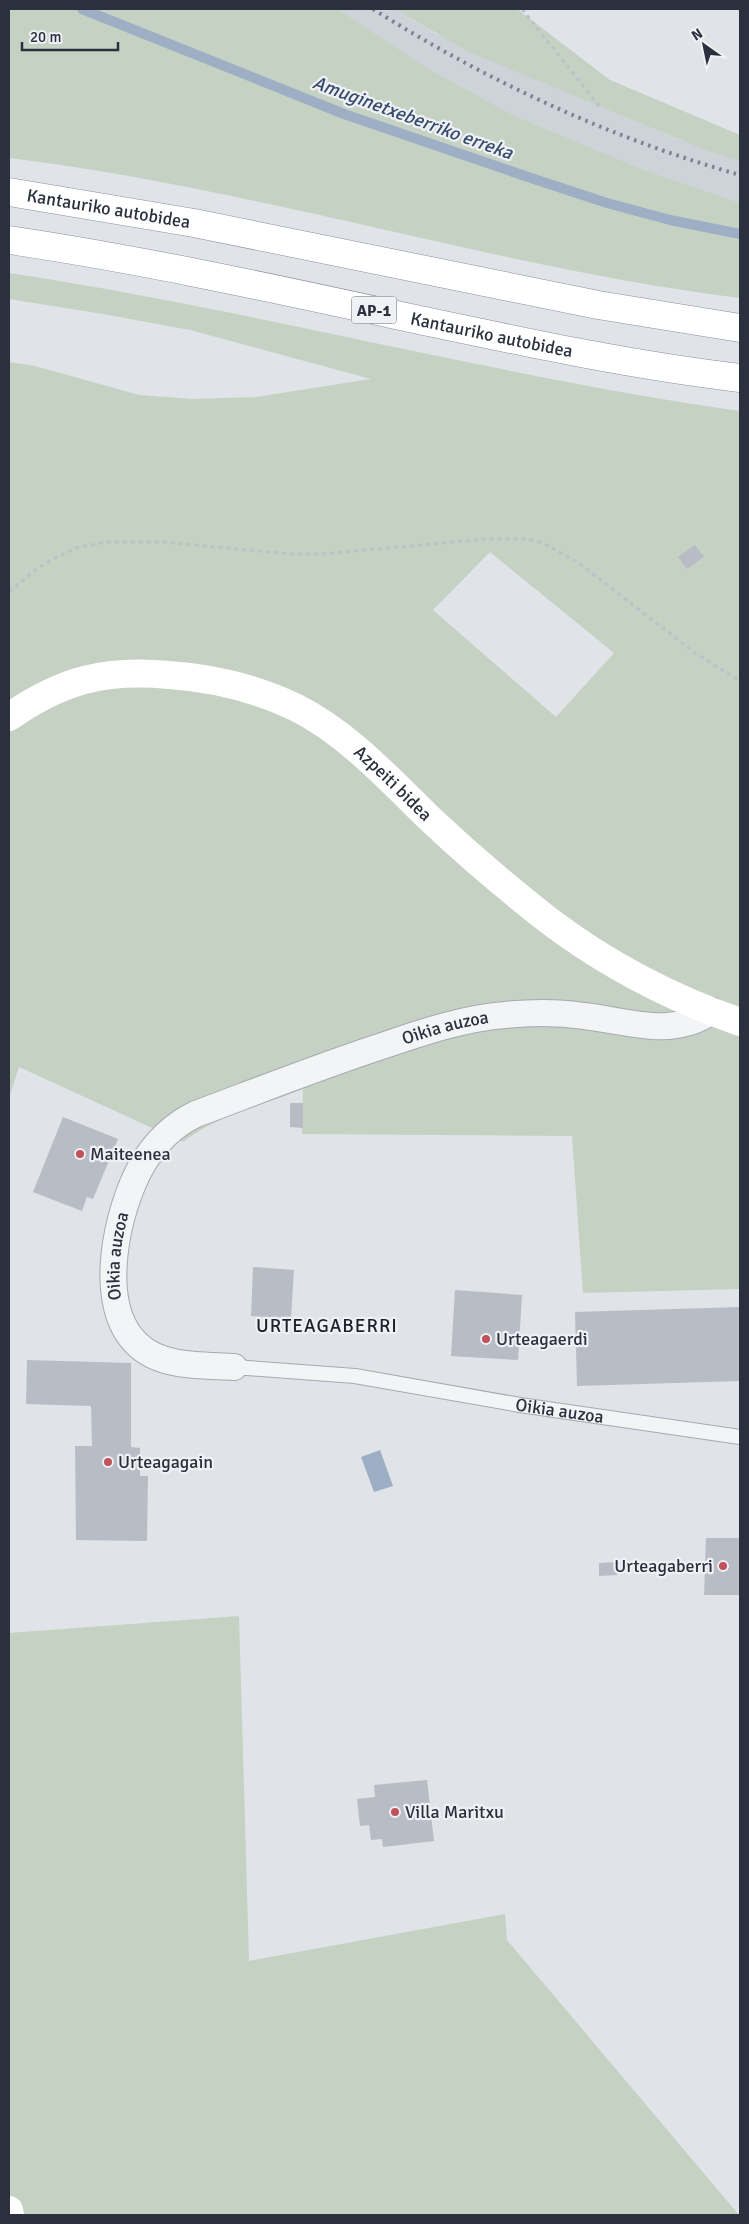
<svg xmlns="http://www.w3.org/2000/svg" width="749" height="2224" viewBox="0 0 749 2224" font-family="Signika,sans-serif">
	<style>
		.built { fill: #ced2d9 }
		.green { fill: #c5d1c2; fill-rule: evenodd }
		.water { fill: #9eaec4 }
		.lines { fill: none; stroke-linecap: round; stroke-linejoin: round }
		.stream { stroke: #9eaec4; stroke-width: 10 }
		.building { fill: #b8bcc4 }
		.service-casing { stroke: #a6aab1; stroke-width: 16 }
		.minor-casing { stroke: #a6aab1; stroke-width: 28 }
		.motorway-casing { stroke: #898f9d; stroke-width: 29 }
		.path { stroke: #bec1c6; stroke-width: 3; stroke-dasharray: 4 4; stroke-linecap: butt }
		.service { stroke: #f2f4f6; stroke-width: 14 }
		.minor { stroke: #f2f4f6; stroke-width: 26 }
		.secondary { stroke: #fff; stroke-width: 28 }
		.motorway { stroke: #fff; stroke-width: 28 }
		.rail { stroke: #7b8190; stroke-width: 4; stroke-dasharray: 2.5 5; stroke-linecap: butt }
		.poi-dot { fill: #c1515a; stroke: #eff1f5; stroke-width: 2 }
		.labels { text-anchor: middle; stroke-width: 4.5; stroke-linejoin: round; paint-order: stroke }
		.shield { fill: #eff1f5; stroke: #656a74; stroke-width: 1 }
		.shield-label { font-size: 16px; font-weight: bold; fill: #2a303d }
		.street-label { font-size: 18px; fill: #2a303d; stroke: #eff1f5 }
		.poi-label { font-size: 18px; fill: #2a303d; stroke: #eff1f5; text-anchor: start }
		.water-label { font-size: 19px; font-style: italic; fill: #384c6d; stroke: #eff1f5 }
		.neighbourhood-label { font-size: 19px; letter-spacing: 1px; fill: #1c212e; stroke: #eff1f5 }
	</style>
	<rect width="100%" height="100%" fill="#e0e3e8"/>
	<!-- built -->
	<path class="built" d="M338,9H394L436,34L675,138L740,161V203L642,169L513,115L429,69Z"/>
	<!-- green -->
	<path class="green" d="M9,9H338L429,69L513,115L642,169L740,203V298C494,267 256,188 9,158Z
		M394,9H517L610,80L740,135V161L705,150L469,52Z
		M9,273C254,310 494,376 740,411V1289L583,1293L572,1136L302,1134L303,1089C262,1105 218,1115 183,1142L19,1067L9,1098V362L35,366L139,395L192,399L256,397L371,379L190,330L103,314L9,299ZM490,552L614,653L556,717L433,610Z
		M239,1616L249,1961L505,1914L507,1940L739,2215H9V1633Z"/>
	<!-- water -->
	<path class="water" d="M380,1450L393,1486L374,1492L361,1457Z"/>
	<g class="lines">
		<!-- stream -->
		<path class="stream" d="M82,9L344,114L531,178L607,203L670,220L740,234"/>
	</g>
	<!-- building -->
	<path class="building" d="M695,545L704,557L687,569L678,557Z
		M290,1103H303V1128L290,1127Z
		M63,1117L118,1139L93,1199L87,1197L82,1211L33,1192Z
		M253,1267L294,1270L291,1318L251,1316Z
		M455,1290L522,1295L518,1360L451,1356Z
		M740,1307V1381L577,1386L575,1312Z
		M27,1360L131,1363V1447L140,1448V1476H148L147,1541L76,1540L75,1446H92L91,1406L26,1404Z
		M706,1538H740V1595H704Z
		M617,1562V1575L599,1576V1563Z
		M427,1780L434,1841L383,1847L382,1839L371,1840L369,1825L360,1826L357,1799L375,1797L374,1785Z"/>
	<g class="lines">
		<!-- service casing -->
		<g class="service-casing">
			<g id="service">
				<path id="s1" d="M234,1367L355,1376L520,1405L740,1437"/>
			</g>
		</g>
		<!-- minor casing -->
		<g class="minor-casing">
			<g id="minor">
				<path id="s2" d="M234,1367C203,1365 161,1368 137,1344C95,1304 117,1209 142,1165C155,1143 173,1125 196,1114C260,1090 323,1065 388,1044C426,1031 466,1018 505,1015C532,1012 558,1012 584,1016C629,1021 671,1039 712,1011"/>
			</g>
		</g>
		<!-- motorway casing -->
		<g class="motorway-casing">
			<g id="motorway">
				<path id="s4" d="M9,192L194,223L598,305L740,328"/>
				<path id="s5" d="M9,240C144,260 276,289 410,318C519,341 629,365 740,378"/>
			</g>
		</g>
		<!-- path -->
		<path class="path" d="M522,9L599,106
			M9,592L38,568L53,559L76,548L106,542H164L291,554H322L486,539H526L543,543L579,563L695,653L740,681"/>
		<!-- service -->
		<use href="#service" class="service"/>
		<!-- minor -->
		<use href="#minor" class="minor"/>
		<!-- secondary -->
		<g class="secondary">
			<path id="s3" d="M9,717C62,680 105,669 169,675C213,678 258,689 297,708C348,734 388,778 428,817C466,853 507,888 548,920C606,964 671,998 740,1022"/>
			<path d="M9,2210L10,2215"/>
		</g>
		<!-- motorway -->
		<use href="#motorway" class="motorway"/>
		<!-- rail -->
		<path class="rail" d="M373,9C487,81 610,138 740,175"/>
	</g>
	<!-- markers -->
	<g class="poi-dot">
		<circle cx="80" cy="1154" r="5"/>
		<circle cx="486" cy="1339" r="5"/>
		<circle cx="108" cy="1462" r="5"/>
		<circle cx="723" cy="1566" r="5"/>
		<circle cx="395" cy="1812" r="5"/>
	</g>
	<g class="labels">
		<!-- shield labels -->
		<rect class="shield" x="351.5" y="296.5" width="45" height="27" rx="4"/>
		<g class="shield-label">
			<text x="374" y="316">AP-1</text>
		</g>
		<!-- street labels -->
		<g class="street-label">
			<text dy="6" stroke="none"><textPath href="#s4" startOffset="101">Kantauriko autobidea</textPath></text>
			<text dy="6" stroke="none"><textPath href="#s5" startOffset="492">Kantauriko autobidea</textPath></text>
			<text dy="6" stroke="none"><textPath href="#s3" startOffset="425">Azpeiti bidea</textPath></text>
			<text dy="6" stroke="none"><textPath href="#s2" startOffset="631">Oikia auzoa</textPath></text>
			<text dy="6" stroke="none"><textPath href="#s2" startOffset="196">Oikia auzoa</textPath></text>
			<text dy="6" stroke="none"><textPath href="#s1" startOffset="329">Oikia auzoa</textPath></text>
		</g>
		<!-- poi labels -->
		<g class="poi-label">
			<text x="90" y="1160">Maiteenea</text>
			<text x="496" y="1345">Urteagaerdi</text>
			<text x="118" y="1468">Urteagagain</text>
			<text x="713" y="1572" text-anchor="end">Urteagaberri</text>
			<text x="405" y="1818">Villa Maritxu</text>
		</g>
		<!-- water labels -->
		<g class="water-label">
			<text transform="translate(413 117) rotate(20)" y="7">Amuginetxeberriko erreka</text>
		</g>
		<!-- neighbourhood labels -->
		<g class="neighbourhood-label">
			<text x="327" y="1332">URTEAGABERRI</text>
		</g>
	</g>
	<!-- border -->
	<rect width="749" height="2224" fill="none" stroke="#2a303d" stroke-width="20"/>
	<!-- north arrow -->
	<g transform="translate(704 45) rotate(327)" stroke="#eff1f5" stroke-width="4" paint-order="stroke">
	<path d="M0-4L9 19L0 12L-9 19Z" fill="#2a303d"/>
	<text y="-8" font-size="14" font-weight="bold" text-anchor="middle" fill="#2a303d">N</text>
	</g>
	<!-- scale -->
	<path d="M22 42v8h96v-8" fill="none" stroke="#2a303d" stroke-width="2.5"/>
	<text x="30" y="42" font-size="15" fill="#2a303d" stroke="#eff1f5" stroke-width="4" paint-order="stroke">20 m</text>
</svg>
